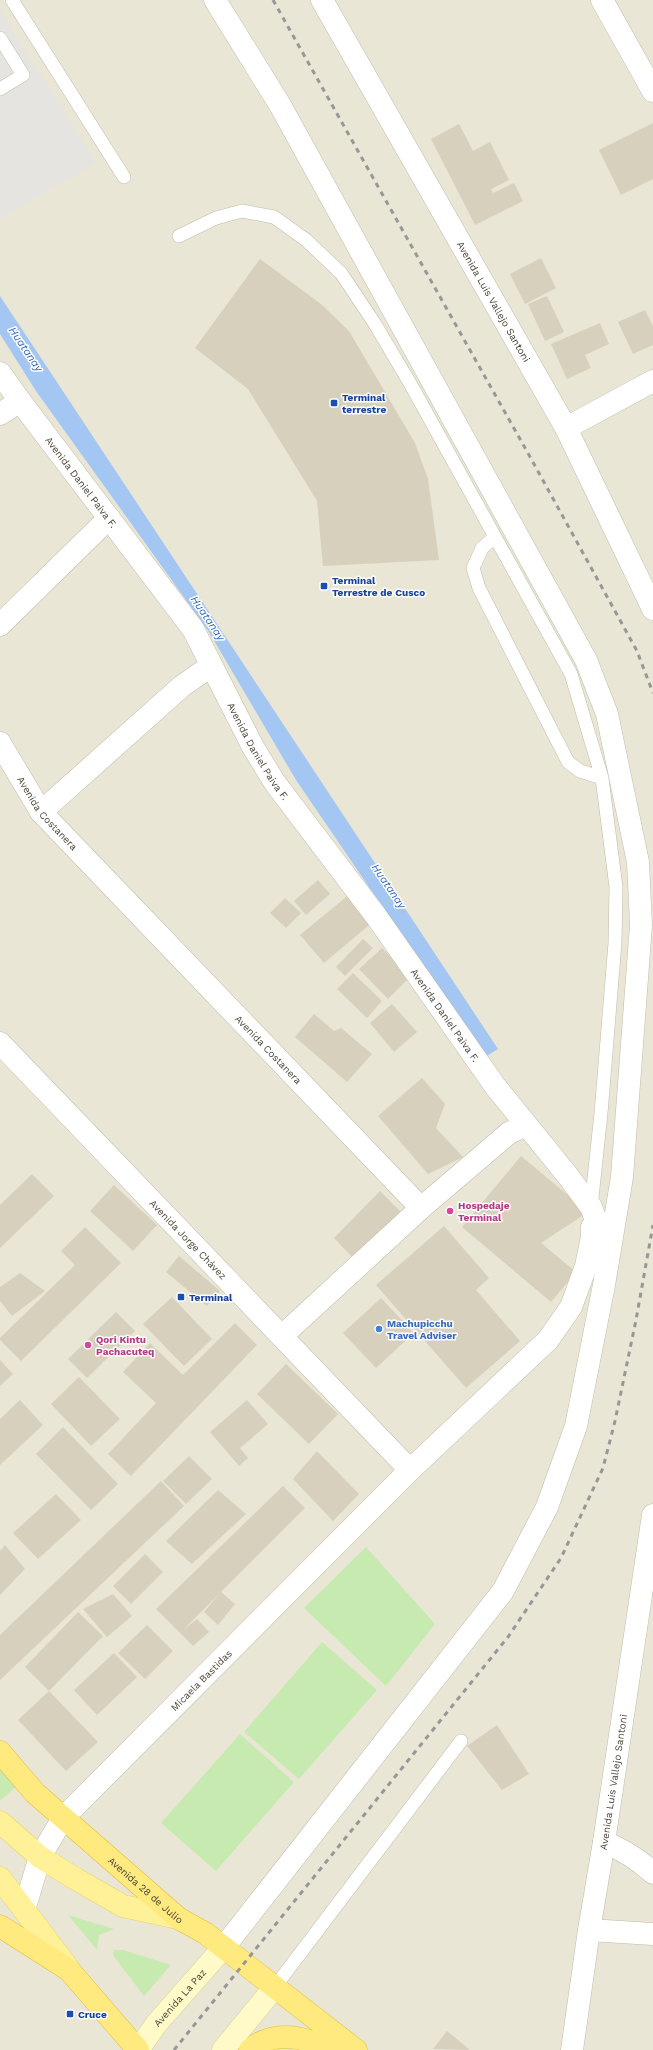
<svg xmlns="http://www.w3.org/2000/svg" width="653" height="2050" viewBox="0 0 653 2050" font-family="'Work Sans',sans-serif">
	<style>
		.residential { fill: #e9e6d6 }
		.green { fill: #c7eab0 }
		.parking { fill: #e6e4e0 }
		.water { fill: #a3c6f3 }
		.building { fill: #d7d0bd }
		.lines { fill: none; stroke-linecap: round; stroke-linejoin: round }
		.service-casing { stroke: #c0bcaa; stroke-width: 14 }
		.minor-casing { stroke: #c0bcaa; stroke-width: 23 }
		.tertiary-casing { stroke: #c0bcaa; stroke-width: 23 }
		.secondary-casing { stroke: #d6cf97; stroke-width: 23 }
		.primary-casing { stroke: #e8d463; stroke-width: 23 }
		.trunk-casing { stroke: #e3bd34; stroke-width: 23 }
		.service { stroke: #fff; stroke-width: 13 }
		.minor { stroke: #fff; stroke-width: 22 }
		.tertiary { stroke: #fff; stroke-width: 22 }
		.secondary { stroke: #fffac8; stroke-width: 22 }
		.primary { stroke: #fff197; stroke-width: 22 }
		.trunk { stroke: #ffea80; stroke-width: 22 }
		.rail { stroke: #979797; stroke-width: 3; stroke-dasharray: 5 5; stroke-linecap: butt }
		.transit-dot { fill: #1a4fb4; stroke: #fff; stroke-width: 1.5 }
		.hotel-dot { fill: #d1479c; stroke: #fff; stroke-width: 1.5 }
		.shop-dot { fill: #3f7fe0; stroke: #fff; stroke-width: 1.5 }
		.labels { text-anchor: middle; stroke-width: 3; stroke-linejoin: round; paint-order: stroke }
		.street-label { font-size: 10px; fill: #484436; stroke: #fff }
		.transit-label { font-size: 10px; font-weight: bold; fill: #164399; stroke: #fff; text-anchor: start }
		.hotel-label { font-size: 10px; font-weight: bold; fill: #b23c85; stroke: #fff; text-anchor: start }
		.shop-label { font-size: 10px; font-weight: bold; fill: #366cbe; stroke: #fff; text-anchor: start }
		.water-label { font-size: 11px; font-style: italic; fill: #2b67b9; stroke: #fff }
	</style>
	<rect width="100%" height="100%" fill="#f5f3e8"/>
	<!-- residential -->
	<path class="residential" d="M0,0H653V2050H0Z"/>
	<!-- green -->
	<path class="green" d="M366,1547L435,1624L386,1686L304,1608Z
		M322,1642L377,1690L299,1779L244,1732Z
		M240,1734L294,1782L216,1871L161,1823Z
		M0,1760L21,1782L0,1801Z
		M68,1915L114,1929L99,1935L97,1950Z
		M114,1950H123L171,1965L144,1996L113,1955Z"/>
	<!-- parking -->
	<path class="parking" d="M0,11L96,163L0,218Z"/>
	<!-- water -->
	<path class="water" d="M0,296L498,1049L485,1057L296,780L209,632L36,391L0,334Z"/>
	<!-- building -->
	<path class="building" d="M653,123V179L621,195L599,150Z
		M459,124L473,151L490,142L509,180L491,189L493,193L514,183L523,201L475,225L431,139Z
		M541,258L556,288L525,304L510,274Z
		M260,259L321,304L349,331L415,443L428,479L439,560L323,566L317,501L248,389L195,348Z
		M547,296L564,332L545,341L528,304Z
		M645,310L653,326V345L633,354L618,322Z
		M600,323L609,344L585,355L591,368L567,379L551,344Z
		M318,880L330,894L306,915L294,901Z
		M351,893L374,921L324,963L300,935Z
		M285,898L301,913L286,928L270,913Z
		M363,939L373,948L345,976L336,967Z
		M382,948L410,977L388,999L359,969Z
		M353,973L382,1001L367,1018L337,989Z
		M392,1004L417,1032L394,1052L370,1023Z
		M314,1014L334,1031L341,1028L372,1054L347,1082L295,1037Z
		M422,1078L445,1104L436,1128L463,1157L428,1174L378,1116Z
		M521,1156L588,1212L541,1243L576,1272L551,1302L462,1227Z
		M32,1174L54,1196L0,1248V1205Z
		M114,1185L157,1225L133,1251L90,1211Z
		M380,1191L402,1213L355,1260L334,1238Z
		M444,1226L489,1278L476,1290L520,1341L466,1388L376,1285Z
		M85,1227L121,1263L21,1361L0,1340V1338L75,1265L61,1251Z
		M179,1256L220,1291L207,1306L166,1272Z
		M20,1273L45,1291L12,1316L0,1301V1287Z
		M172,1297L212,1339L184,1366L143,1324Z
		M381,1298L414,1333L376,1368L343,1333Z
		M116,1312L135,1331L87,1378L68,1359Z
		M235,1323L257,1345L131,1476L108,1454L156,1403L123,1372L150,1343L183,1375Z
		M0,1360L13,1374L0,1386Z
		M286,1364L338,1414L309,1444L257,1394Z
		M79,1377L120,1419L91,1446L51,1404Z
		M20,1400L43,1425L0,1465V1419Z
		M247,1400L268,1424L240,1448L248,1458L239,1466L210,1432Z
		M63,1427L118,1484L91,1510L36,1454Z
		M317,1451L359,1494L333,1521L293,1479Z
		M189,1456L212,1479L186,1504L163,1481Z
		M161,1481L184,1506L0,1680V1635Z
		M283,1486L305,1508L221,1592L235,1604L218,1625L204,1612L219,1594L183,1630L197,1619L209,1632L193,1646L156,1609Z
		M218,1490L246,1514L192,1564L166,1541Z
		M56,1494L81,1520L38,1559L13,1533Z
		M5,1545L25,1569L0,1595V1551Z
		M145,1554L163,1572L131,1604L113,1586Z
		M113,1594L132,1616L107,1637L83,1609Z
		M78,1612L103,1636L49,1691L25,1667Z
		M147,1625L173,1651L145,1679L118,1653Z
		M114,1653L137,1677L97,1715L74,1690Z
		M49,1691L98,1742L66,1771L18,1720Z
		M497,1725L529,1774L502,1790L467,1746Z
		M447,2031L470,2050L433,2049Z"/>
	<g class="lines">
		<!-- service casing -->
		<g class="service-casing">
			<path id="service" d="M12,0L124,177
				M0,38L23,75L0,89
				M179,236L216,218L242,211L274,217L306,240L341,273L375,324L411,385L571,674L602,778L616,887L615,943L601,1113L591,1207
				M495,537L482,548L473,568L479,588L568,762L580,771L602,778
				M274,1988L461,1741"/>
		</g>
		<!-- minor casing -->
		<g class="minor-casing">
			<g id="minor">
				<path d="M215,0L280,105L586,660L607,714L638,862L641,925L622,1177L604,1285L576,1426L547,1507L503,1591L224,1947"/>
				<path d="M602,0L653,91"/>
				<path id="s1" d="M0,373L20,401L193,629L253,747L275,783L376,916L495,1086L568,1176L591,1207L600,1231L603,1254"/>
				<path d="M0,414L20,401"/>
				<path d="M566,428L653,381"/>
				<path d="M0,625L109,518"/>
				<path id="s2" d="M0,743L41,812L421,1208L282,1336"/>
				<path d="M41,812L182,686L211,666"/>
				<path d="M421,1208L509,1133L526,1125"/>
				<path d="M410,1470L548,1340L571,1307L586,1266L592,1237V1227"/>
				<path d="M604,1842C624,1850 638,1859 653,1873"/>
				<path d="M589,1930L653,1934"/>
			</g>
		</g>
		<!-- tertiary casing -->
		<g class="tertiary-casing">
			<g id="tertiary">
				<path id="s3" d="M322,0L566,428L653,609"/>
				<path id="s4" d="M0,1043L410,1470L63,1818L40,1857L24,1910"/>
				<path id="s5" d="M572,2050L589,1930L604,1842L653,1515"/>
			</g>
		</g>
		<!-- secondary casing -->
		<g class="secondary-casing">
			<g id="secondary">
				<path id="s6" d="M138,2050L157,2023L224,1947"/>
				<path d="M223,2050L274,1988"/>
			</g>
		</g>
		<!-- primary casing -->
		<g class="primary-casing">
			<path id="primary" d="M0,1822L40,1857L76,1879L123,1906L178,1918
				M0,1878L68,1968"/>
		</g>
		<!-- trunk casing -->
		<g class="trunk-casing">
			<g id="trunk">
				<path id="s7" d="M0,1752L35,1793L178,1918L205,1933L356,2050"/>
				<path d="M0,1926L69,1970L138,2050"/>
				<path d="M250,2050C276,2027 307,2039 336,2050"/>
			</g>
		</g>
		<!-- service -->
		<use href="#service" class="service"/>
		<!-- minor -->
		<use href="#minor" class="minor"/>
		<!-- tertiary -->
		<use href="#tertiary" class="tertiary"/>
		<!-- secondary -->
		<use href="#secondary" class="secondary"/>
		<!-- primary -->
		<use href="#primary" class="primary"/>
		<!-- trunk -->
		<use href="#trunk" class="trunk"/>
		<!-- rail -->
		<path class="rail" d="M273,0L529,455L637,651L653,693
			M174,2050L508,1637L561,1558L603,1468L615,1421L636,1320L653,1225"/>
	</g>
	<!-- markers -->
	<g class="transit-dot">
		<rect x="330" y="399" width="8" height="8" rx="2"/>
		<rect x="320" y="582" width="8" height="8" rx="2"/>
		<rect x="177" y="1293" width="8" height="8" rx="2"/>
		<rect x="66" y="2010" width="8" height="8" rx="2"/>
	</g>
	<g class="hotel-dot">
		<circle cx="450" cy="1211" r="4"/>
		<circle cx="88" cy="1345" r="4"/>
	</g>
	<circle class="shop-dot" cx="379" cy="1329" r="4"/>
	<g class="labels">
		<!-- street labels -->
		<g class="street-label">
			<text dy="4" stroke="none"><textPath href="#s3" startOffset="347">Avenida Luis Vallejo Santoni</textPath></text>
			<text dy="4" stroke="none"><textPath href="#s1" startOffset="136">Avenida Daniel Paiva F.</textPath></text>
			<text dy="4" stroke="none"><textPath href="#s1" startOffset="459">Avenida Daniel Paiva F.</textPath></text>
			<text dy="4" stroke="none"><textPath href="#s2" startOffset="85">Avenida Costanera</textPath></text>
			<text dy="4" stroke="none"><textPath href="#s1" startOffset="783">Avenida Daniel Paiva F.</textPath></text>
			<text dy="4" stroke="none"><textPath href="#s2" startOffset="409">Avenida Costanera</textPath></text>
			<text dy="4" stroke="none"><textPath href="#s4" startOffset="272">Avenida Jorge Chávez</textPath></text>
			<text transform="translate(201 1680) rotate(-45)" y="4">Micaela Bastidas</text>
			<text dy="4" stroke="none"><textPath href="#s5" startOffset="271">Avenida Luis Vallejo Santoni</textPath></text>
			<text dy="4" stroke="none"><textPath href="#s7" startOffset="201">Avenida 28 de Julio</textPath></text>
			<text dy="4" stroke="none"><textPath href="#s6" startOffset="67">Avenida La Paz</textPath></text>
		</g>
		<!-- transit labels -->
		<g class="transit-label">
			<text x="342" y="401">Terminal<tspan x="342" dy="12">terrestre</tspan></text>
			<text x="332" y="584">Terminal<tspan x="332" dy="12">Terrestre de Cusco</tspan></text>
			<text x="189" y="1301">Terminal</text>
			<text x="78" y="2018">Cruce</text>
		</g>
		<!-- hotel labels -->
		<g class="hotel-label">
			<text x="458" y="1209">Hospedaje<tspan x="458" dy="12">Terminal</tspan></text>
			<text x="96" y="1343">Qori Kintu<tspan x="96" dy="12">Pachacuteq</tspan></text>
		</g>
		<!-- shop labels -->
		<g class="shop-label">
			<text x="387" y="1327">Machupicchu<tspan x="387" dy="12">Travel Adviser</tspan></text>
		</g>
		<!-- water labels -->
		<g class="water-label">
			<text transform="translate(26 349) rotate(56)" y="4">Huatanay</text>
			<text transform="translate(208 618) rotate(56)" y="4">Huatanay</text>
			<text transform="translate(389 886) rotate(56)" y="4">Huatanay</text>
		</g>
	</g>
</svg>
